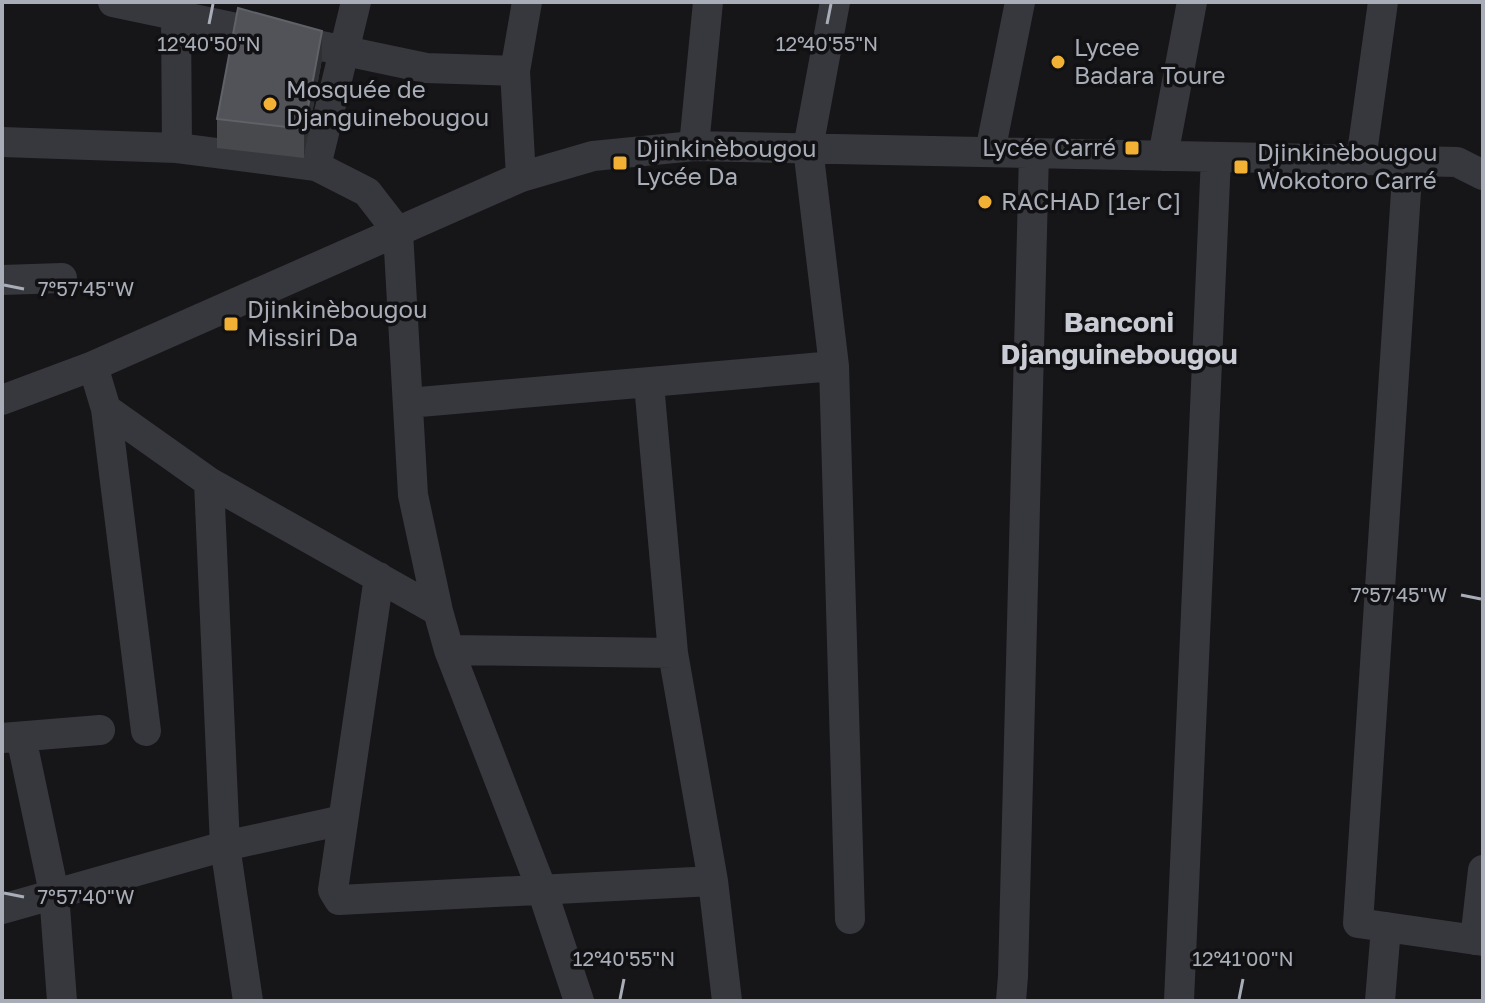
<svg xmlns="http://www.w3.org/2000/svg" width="1485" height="1003" viewBox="0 0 1485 1003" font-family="'Golos Text',sans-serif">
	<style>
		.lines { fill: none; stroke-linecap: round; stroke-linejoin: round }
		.minor { stroke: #37383d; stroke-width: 30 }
		.wall { fill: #47494d }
		.shaded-wall { fill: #2f3033 }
		.building { fill: #525359; stroke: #5f6168; stroke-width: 2 }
		.ticks { fill: none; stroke: #a8adb8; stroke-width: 3 }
		.poi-dot { fill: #f2b134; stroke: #111113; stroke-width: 3 }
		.labels { text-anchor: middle; stroke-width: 7; stroke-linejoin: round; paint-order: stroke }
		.poi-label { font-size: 24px; fill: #a8adb8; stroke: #111113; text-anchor: start }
		.quarter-label { font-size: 28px; font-weight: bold; fill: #c9ccd4; stroke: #111113 }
		.ticks-label { font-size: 20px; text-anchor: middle; fill: #a8adb8; stroke: #111113; stroke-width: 7; stroke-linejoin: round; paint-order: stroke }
	</style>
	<rect width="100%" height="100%" fill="#161618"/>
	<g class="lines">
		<!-- minor -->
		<path class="minor" d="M113,2L426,68L515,71
			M835,2L808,148L834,366L850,919
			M176,15L177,148
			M2,142L177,148L316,166L367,192L398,232L413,495L438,611L449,650L542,890L579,1001
			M694,146L708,2
			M990,152L1020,2
			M1163,156L1192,2
			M1361,160L1383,2
			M1408,161L1358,923L1483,941
			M316,166L356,2
			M521,177L515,71L527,2
			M2,280L62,278
			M93,366L106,409L209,482L438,611
			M649,384L673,653L713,881L727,1001
			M2,400L93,366L521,177L593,156L694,146L1457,162L1483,175
			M408,403L834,366
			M106,409L146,731
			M209,482L225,846L248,1001
			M379,577L333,890L339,900L713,881
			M449,650L673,653
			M21,737L54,893L62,1001
			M2,738L100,730
			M2,909L225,846L343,820
			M1475,940L1483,870
			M1011,1001L1013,976L1034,153
			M1179,1001L1216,157
			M1380,1001L1386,927"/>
	</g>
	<!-- wall -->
	<path class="wall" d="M322,59L304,158L217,148V119Z"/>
	<!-- shaded-wall -->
	<path class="shaded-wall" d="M322,31V59L304,158V129Z"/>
	<!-- building -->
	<path class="building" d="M238,8L322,31L304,129L217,119Z"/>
	<!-- ticks -->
	<path class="ticks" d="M209,24L213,4M827,24L831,4M4,285L24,289M1461,595L1481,599M4,893L24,897M620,999L624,979M1239,999L1243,979"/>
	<!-- markers -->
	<g class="poi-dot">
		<circle cx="1058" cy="62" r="8"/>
		<circle cx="270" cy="104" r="8"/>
		<rect x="1124" y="140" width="16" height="16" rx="4"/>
		<rect x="612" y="155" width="16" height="16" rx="4"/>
		<rect x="1233" y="159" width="16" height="16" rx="4"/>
		<circle cx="985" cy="202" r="8"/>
		<rect x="223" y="316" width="16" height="16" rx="4"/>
	</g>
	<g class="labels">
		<!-- poi labels -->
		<g class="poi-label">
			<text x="1074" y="56">Lycee<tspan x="1074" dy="28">Badara Toure</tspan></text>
			<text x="286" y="98">Mosquée de<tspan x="286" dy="28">Djanguinebougou</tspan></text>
			<text x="1116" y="156" text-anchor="end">Lycée Carré</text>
			<text x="636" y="157">Djinkinèbougou<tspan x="636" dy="28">Lycée Da</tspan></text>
			<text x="1257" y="161">Djinkinèbougou<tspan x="1257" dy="28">Wokotoro Carré</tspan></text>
			<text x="1001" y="210">RACHAD [1er C]</text>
			<text x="247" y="318">Djinkinèbougou<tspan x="247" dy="28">Missiri Da</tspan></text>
		</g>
		<!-- quarter labels -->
		<g class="quarter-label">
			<text x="1119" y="332">Banconi<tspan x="1119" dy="32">Djanguinebougou</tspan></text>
		</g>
	</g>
	<g class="ticks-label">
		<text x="209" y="51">12°40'50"N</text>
		<text x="827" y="51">12°40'55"N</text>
		<text x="86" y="296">7°57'45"W</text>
		<text x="1399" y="602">7°57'45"W</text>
		<text x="86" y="904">7°57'40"W</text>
		<text x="624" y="966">12°40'55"N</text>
		<text x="1243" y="966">12°41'00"N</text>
	</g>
	<!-- border -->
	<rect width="1485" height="1003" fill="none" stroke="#a8adb8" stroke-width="8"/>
</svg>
